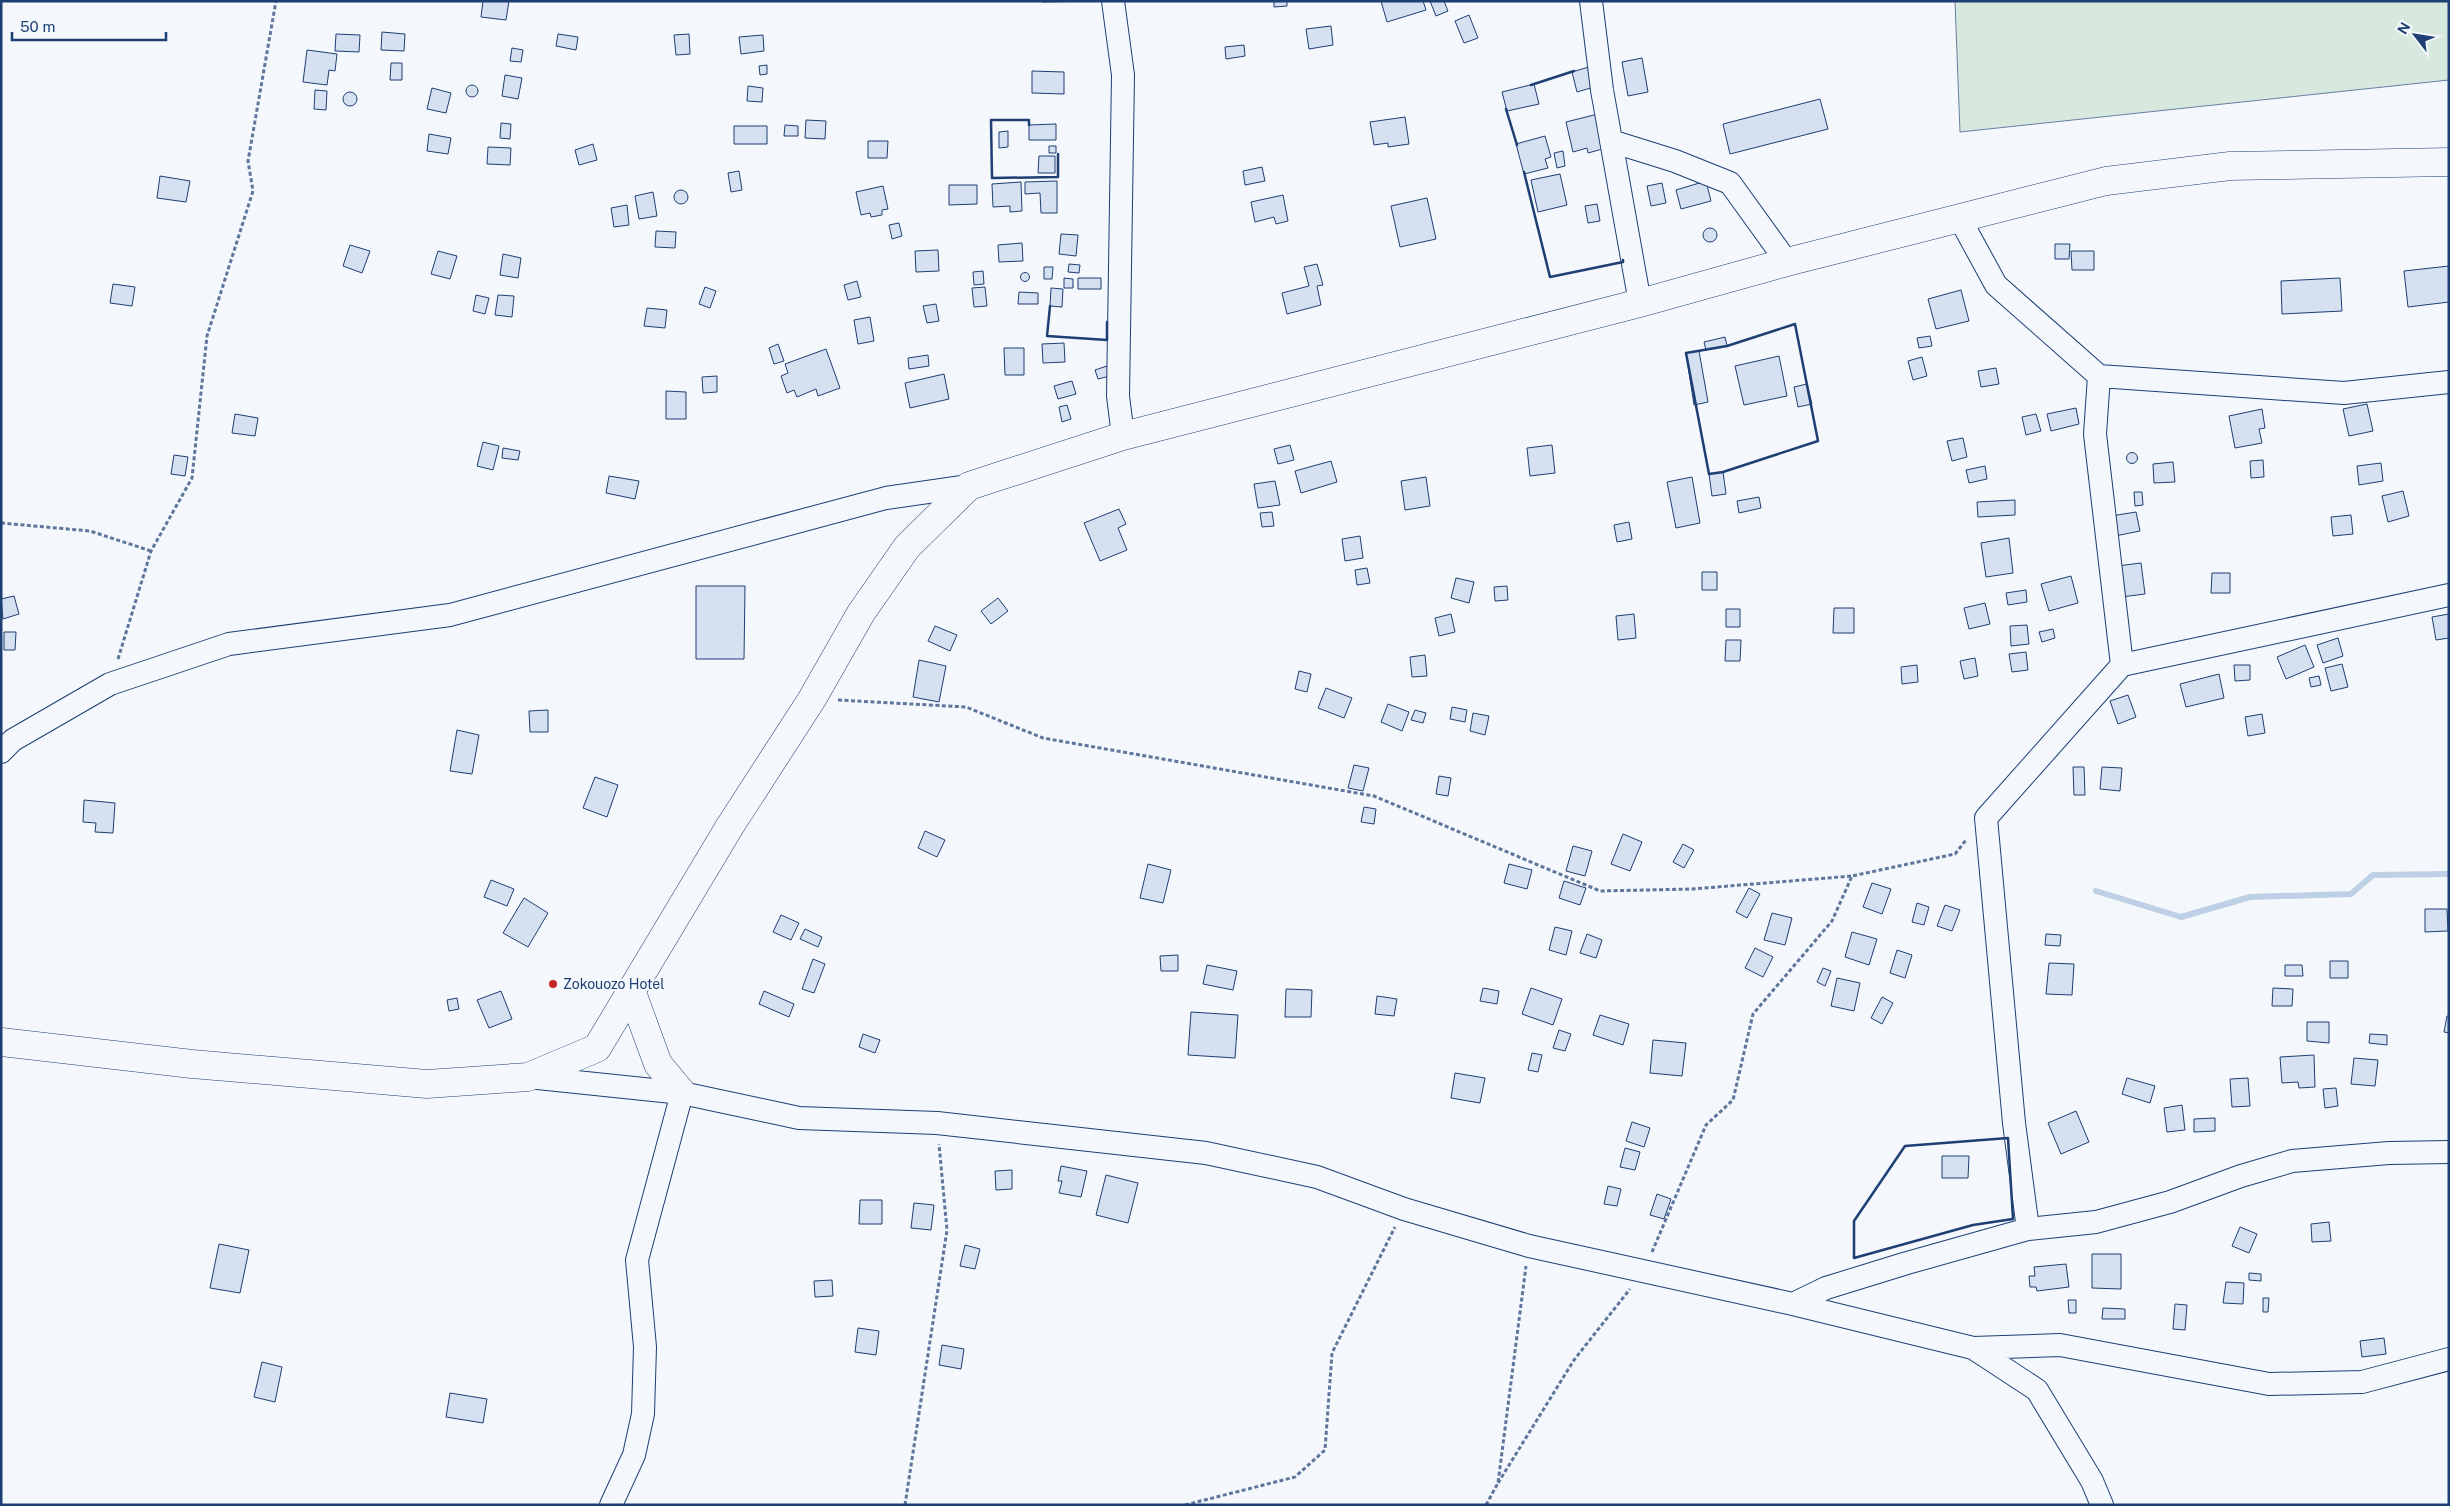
<svg xmlns="http://www.w3.org/2000/svg" width="2450" height="1506" viewBox="0 0 2450 1506" font-family="'Public Sans',sans-serif">
	<style>
		.green { fill: #d7e8df; stroke: #687fa3 }
		.lines { fill: none; stroke-linecap: round; stroke-linejoin: round }
		.stream { stroke: #bed0e5; stroke-width: 6 }
		.building { fill: #d5e0f0; stroke: #1d3f73 }
		.minor-casing { stroke: #1d3f73; stroke-width: 24 }
		.major-casing { stroke: #1d3f73; stroke-width: 29 }
		.path { stroke: #5e769c; stroke-width: 3; stroke-dasharray: 4 2.5; stroke-linecap: butt }
		.minor { stroke: #f4f7fb; stroke-width: 22 }
		.major { stroke: #f4f7fb; stroke-width: 28 }
		.wall { stroke: #1d3f73; stroke-width: 2.5 }
		.poi-dot { fill: #c62828; stroke: #f4f7fb; stroke-width: 2 }
		.labels { text-anchor: middle; stroke-width: 4; stroke-linejoin: round; paint-order: stroke }
		.poi-label { font-size: 14px; fill: #1d3f73; stroke: #f4f7fb; text-anchor: start }
	</style>
	<rect width="100%" height="100%" fill="#f4f7fb"/>
	<!-- green -->
	<path class="green" d="M1955,1H2449V80L1960,132Z"/>
	<g class="lines">
		<!-- stream -->
		<path class="stream" d="M2096,891L2181,917L2250,897L2351,894L2373,875L2449,874"/>
	</g>
	<!-- building -->
	<path class="building" d="M483,1H509L506,20L481,17Z
		M1042,1H1103L1042,2Z
		M1274,1H1287V6L1274,7Z
		M1381,1H1423L1426,10L1387,22Z
		M1430,1H1444L1448,11L1436,16Z
		M1469,15L1478,38L1464,43L1455,21Z
		M1331,26L1333,45L1309,49L1306,29Z
		M382,32L405,34L404,51L381,50Z
		M336,34L360,35L359,52L335,51Z
		M558,34L578,37L576,50L556,46Z
		M689,34L690,54L676,55L674,35Z
		M763,35L764,51L741,54L739,37Z
		M1244,45L1245,56L1226,59L1225,47Z
		M512,48L523,50L521,62L510,61Z
		M307,50L337,54L335,71L329,70L327,85L303,82Z
		M1642,58L1648,92L1628,96L1622,62Z
		M391,63H402V80H390Z
		M767,65V74L760,75L759,66Z
		M1589,67L1594,87L1577,92L1572,72Z
		M1032,71L1064,72V94L1032,93Z
		M505,75L522,78L518,99L502,96Z
		M1534,84L1539,104L1507,111L1502,92Z
		M466 91a6 6 0 1 1 12 0a6 6 0 1 1-12 0Z
		M748,86L763,88L762,102L747,101Z
		M432,88L451,93L446,113L427,109Z
		M315,90L327,91L326,110L314,109Z
		M343 99a7 7 0 1 1 14 0a7 7 0 1 1-14 0Z
		M1820,99L1828,129L1730,154L1723,124Z
		M1598,114L1606,148L1588,153L1587,148L1573,152L1566,122Z
		M1405,117L1409,144L1388,147V143L1374,145L1370,122Z
		M806,120L826,121L825,139L805,138Z
		M501,123L511,124L510,139L500,138Z
		M1056,124V140H1029V125Z
		M785,125L798,126V136H784Z
		M734,126H767V144H734Z
		M1008,131V147L999,148V132Z
		M429,134L451,138L448,154L427,151Z
		M1545,136L1551,157L1545,159L1548,168L1524,174L1516,144Z
		M868,141H888L887,158H868Z
		M593,144L597,160L579,165L575,150Z
		M1049,146H1056V153H1049Z
		M488,147L511,148L510,165L487,164Z
		M1563,151L1565,166L1557,168L1554,153Z
		M1039,156H1055V173H1038Z
		M1262,167L1265,181L1245,185L1243,171Z
		M739,171L742,190L731,192L728,173Z
		M1560,174L1567,205L1538,212L1531,180Z
		M160,176L190,181L186,202L157,198Z
		M1057,181V213H1041L1040,193L1025,194V182Z
		M1706,181L1711,201L1681,209L1676,190Z
		M1021,182L1022,211L1010,212V206L993,207L992,184Z
		M1662,183L1666,203L1651,206L1647,186Z
		M949,185H977V204L949,205Z
		M883,186L888,209L882,210V215L871,217L870,213L861,215L856,192Z
		M674 197a7 7 0 1 1 14 0a7 7 0 1 1-14 0Z
		M653,192L657,216L639,219L635,196Z
		M1283,195L1288,221L1276,224L1274,217L1255,222L1251,202Z
		M1427,198L1436,239L1400,247L1391,206Z
		M1597,204L1600,221L1588,223L1585,206Z
		M627,205L629,225L614,227L611,208Z
		M899,223L902,236L892,239L889,225Z
		M1703 235a7 7 0 1 1 14 0a7 7 0 1 1-14 0Z
		M656,231L676,232L675,248L655,247Z
		M1061,234L1078,235L1076,256L1059,254Z
		M1022,243L1023,261L999,262L998,245Z
		M2055,244H2070L2069,259H2055Z
		M350,245L370,251L362,273L343,266Z
		M938,250L939,271L916,272L915,251Z
		M438,251L457,256L450,279L431,274Z
		M2071,251H2094V270H2072Z
		M503,254L521,258L518,278L500,275Z
		M1069,264L1080,265L1079,273L1068,272Z
		M1317,264L1323,285L1317,286L1321,305L1287,314L1282,293L1309,286L1304,267Z
		M2449,266V302L2408,307L2404,271Z
		M1044,267H1053L1052,279H1044Z
		M983,271L984,284L974,285L973,272Z
		M1020.5 277a4.5 4.5 0 1 1 9 0a4.5 4.5 0 1 1-9 0Z
		M1064,278L1073,279V288H1064Z
		M1078,278H1101V289H1078Z
		M2340,278L2342,311L2282,314L2281,281Z
		M857,281L861,297L848,300L844,285Z
		M113,284L135,287L132,306L110,303Z
		M705,287L716,291L710,308L699,304Z
		M985,287L987,306L974,307L972,288Z
		M1051,288L1063,289L1062,307L1050,306Z
		M1961,290L1969,321L1936,329L1928,299Z
		M1019,292L1038,293V304H1018Z
		M476,295L489,298L485,314L473,311Z
		M498,295L514,296L512,317L495,315Z
		M936,304L939,321L927,323L923,306Z
		M647,308L667,310L665,328L644,326Z
		M870,317L874,341L858,344L854,320Z
		M1930,336L1932,346L1919,348L1917,338Z
		M1725,337L1727,346L1706,350L1704,342Z
		M1064,343L1065,362L1043,363L1042,344Z
		M778,344L784,361L774,364L769,348Z
		M1004,348H1024V375H1005Z
		M826,349L840,388L818,396L816,389L797,397L794,390L787,393L781,376L788,373L785,364Z
		M1699,351L1708,402L1694,405L1686,353Z
		M928,355L929,366L909,369L908,358Z
		M1779,356L1787,396L1744,405L1735,366Z
		M1922,357L1927,376L1913,380L1908,361Z
		M1107,366L1110,376L1098,379L1095,370Z
		M1996,368L1999,384L1981,387L1978,371Z
		M944,374L949,399L910,408L905,383Z
		M717,376V392L703,393L702,377Z
		M1072,381L1076,394L1058,399L1054,386Z
		M1807,384L1812,404L1798,407L1794,387Z
		M666,391L686,392V419H666Z
		M2367,404L2373,431L2349,436L2343,409Z
		M1067,405L1071,419L1062,422L1059,407Z
		M2076,408L2079,424L2051,431L2047,414Z
		M2262,409L2265,428L2259,429L2262,443L2235,448L2229,416Z
		M235,414L258,418L255,436L232,433Z
		M2036,414L2041,431L2026,435L2022,417Z
		M1963,438L1967,457L1952,461L1947,441Z
		M483,442L499,446L493,470L477,466Z
		M1290,445L1294,460L1278,464L1274,449Z
		M1552,445L1555,473L1530,476L1527,448Z
		M503,448L520,451L518,460L502,458Z
		M2126.5 458a5.5 5.5 0 1 1 11 0a5.5 5.5 0 1 1-11 0Z
		M174,455L188,457L185,476L171,474Z
		M2263,460L2264,477L2251,478L2250,461Z
		M1331,461L1337,482L1301,493L1295,471Z
		M2173,462L2175,482L2154,483L2153,464Z
		M2381,463L2383,481L2359,485L2357,466Z
		M1985,466L1987,479L1969,483L1966,470Z
		M1723,472L1726,494L1712,496L1709,474Z
		M609,476L639,481L635,499L606,493Z
		M1426,477L1430,506L1405,510L1401,481Z
		M1692,477L1700,523L1676,528L1667,482Z
		M1275,481L1280,505L1258,508L1254,484Z
		M2403,491L2409,516L2388,522L2382,496Z
		M2134,492H2142L2143,505L2135,506Z
		M1759,497L1761,508L1739,513L1737,501Z
		M2015,500V515L1978,517L1977,502Z
		M1119,509L1126,524L1118,528L1127,550L1100,561L1084,523Z
		M1272,512L1274,526L1262,527L1260,513Z
		M2136,512L2140,531L2115,536L2111,516Z
		M2351,515L2353,534L2333,536L2331,517Z
		M1629,522L1632,539L1617,542L1614,525Z
		M1360,536L1363,558L1345,561L1342,539Z
		M2009,538L2013,573L1986,577L1981,543Z
		M2141,563L2145,594L2121,597L2117,566Z
		M1367,568L1370,583L1357,585L1355,570Z
		M1702,572H1717V590H1702Z
		M2212,573H2230V593H2211Z
		M2071,576L2078,603L2049,611L2041,584Z
		M1456,578L1474,582L1469,603L1451,598Z
		M696,586H745L744,659H696Z
		M1507,586L1508,600L1495,601L1494,587Z
		M2026,590L2027,602L2008,605L2006,593Z
		M14,596L19,614L3,619L1,599Z
		M998,598L1008,611L991,624L981,611Z
		M1985,603L1990,624L1969,629L1964,608Z
		M1834,608H1854V633H1833Z
		M1726,609H1740V627H1726Z
		M1451,614L1455,632L1439,636L1435,618Z
		M1634,614L1636,638L1618,640L1616,616Z
		M2449,614V638L2436,640L2432,617Z
		M2027,625L2029,644L2011,646L2010,626Z
		M935,626L957,635L950,651L928,641Z
		M2053,629L2055,638L2042,642L2039,632Z
		M4,632H16L15,650H4Z
		M2338,638L2343,656L2323,663L2317,645Z
		M1726,640H1741L1740,661H1725Z
		M2305,645L2314,667L2286,679L2277,657Z
		M2026,652L2028,670L2012,672L2009,654Z
		M1425,655L1427,676L1412,677L1410,657Z
		M1975,658L1978,676L1964,679L1960,661Z
		M919,660L946,666L939,702L913,697Z
		M2342,664L2348,687L2331,691L2325,668Z
		M1917,665L1918,682L1902,684L1901,667Z
		M2234,665H2250V680L2235,681Z
		M1299,671L1311,674L1307,692L1295,689Z
		M2219,674L2224,698L2186,707L2180,684Z
		M2319,676L2321,685L2311,687L2309,678Z
		M1326,688L1352,698L1344,718L1318,708Z
		M2128,695L2136,717L2118,724L2110,701Z
		M1388,704L1409,712L1402,731L1381,722Z
		M1452,707L1467,710L1465,722L1450,719Z
		M548,710V732H530L529,711Z
		M1415,710L1426,713L1423,723L1411,720Z
		M1473,713L1489,716L1485,735L1470,731Z
		M2262,714L2265,733L2248,736L2245,717Z
		M457,730L479,735L472,774L450,771Z
		M1354,765L1369,768L1363,791L1348,788Z
		M2073,767H2084L2085,795H2074Z
		M2102,767L2122,768L2120,791L2100,789Z
		M1439,776L1451,778L1448,796L1436,794Z
		M595,777L618,785L607,817L583,808Z
		M84,800L115,803L113,833L95,832L96,823L83,822Z
		M1364,807L1376,809L1374,824L1361,822Z
		M925,831L945,840L937,857L918,848Z
		M1623,834L1642,842L1630,871L1611,864Z
		M1683,844L1694,850L1684,868L1673,862Z
		M1573,846L1592,851L1585,876L1566,871Z
		M1148,864L1171,870L1163,903L1140,898Z
		M1509,864L1532,870L1527,889L1504,883Z
		M491,880L514,889L507,906L484,897Z
		M1564,881L1586,888L1580,905L1559,898Z
		M1872,883L1891,889L1882,914L1863,907Z
		M1749,888L1760,894L1747,918L1736,912Z
		M524,898L548,913L528,947L503,933Z
		M1917,903L1929,907L1924,925L1912,922Z
		M1945,905L1960,910L1952,931L1937,926Z
		M2425,909H2447L2448,931L2425,932Z
		M1772,913L1792,918L1785,945L1764,940Z
		M781,915L799,923L791,940L773,932Z
		M1555,927L1572,931L1566,955L1549,950Z
		M805,929L822,937L818,947L800,939Z
		M1852,932L1877,939L1869,965L1845,957Z
		M1587,934L1602,940L1596,958L1580,953Z
		M2046,934L2061,935L2060,946L2045,945Z
		M1755,948L1773,957L1763,977L1745,968Z
		M1897,950L1912,955L1905,978L1890,973Z
		M1178,955V971H1161L1160,956Z
		M813,959L825,964L814,993L802,989Z
		M2330,961H2348V978H2330Z
		M2049,963L2074,964L2072,995L2046,994Z
		M1207,965L1237,971L1233,990L1203,984Z
		M2285,965H2302L2303,976H2285Z
		M1823,968L1831,971L1825,986L1817,982Z
		M1837,978L1860,983L1854,1011L1831,1006Z
		M1483,988L1499,991L1497,1004L1480,1001Z
		M1531,988L1562,999L1553,1025L1522,1014Z
		M2273,988L2293,989L2292,1006H2272Z
		M1286,989L1312,990L1311,1017H1285Z
		M501,991L512,1019L489,1028L477,1000Z
		M764,991L794,1004L789,1017L759,1004Z
		M1377,996L1397,999L1394,1016L1375,1014Z
		M1882,997L1893,1003L1882,1024L1871,1018Z
		M457,998L459,1009L449,1011L447,1000Z
		M1191,1012L1238,1015L1235,1058L1188,1055Z
		M1600,1015L1629,1024L1623,1045L1593,1035Z
		M2447,1016H2449V1033L2444,1032Z
		M2307,1022H2329V1043L2307,1041Z
		M1559,1030L1571,1034L1565,1051L1553,1048Z
		M863,1034L880,1040L875,1053L859,1047Z
		M2370,1034L2387,1035V1045L2369,1043Z
		M1653,1040L1686,1043L1682,1076L1650,1073Z
		M1532,1053L1542,1055L1538,1072L1528,1070Z
		M2314,1055L2315,1087L2299,1088L2298,1082L2282,1083L2280,1057Z
		M2354,1058L2378,1060L2375,1086L2351,1084Z
		M1455,1073L1485,1078L1480,1103L1451,1098Z
		M2127,1078L2155,1086L2150,1103L2122,1094Z
		M2248,1078L2250,1106L2232,1107L2230,1079Z
		M2336,1088L2338,1106L2325,1108L2323,1089Z
		M2182,1105L2185,1130L2167,1132L2164,1108Z
		M2076,1111L2089,1142L2061,1154L2048,1123Z
		M2215,1118V1131L2194,1132V1119Z
		M1632,1122L1650,1128L1644,1147L1626,1141Z
		M1625,1148L1640,1152L1635,1170L1620,1167Z
		M1942,1156H1969L1968,1178H1942Z
		M1061,1166L1087,1171L1081,1197L1059,1193L1062,1181H1058Z
		M1012,1170V1189L996,1190L995,1171Z
		M1106,1175L1138,1183L1128,1223L1096,1215Z
		M1608,1186L1621,1189L1617,1206L1604,1204Z
		M1657,1194L1671,1199L1664,1219L1650,1215Z
		M860,1200H882V1224H859Z
		M914,1203L934,1205L931,1230L911,1228Z
		M2329,1222L2331,1241L2312,1242L2311,1224Z
		M2240,1227L2257,1234L2249,1253L2232,1246Z
		M219,1244L249,1250L240,1293L210,1288Z
		M965,1245L980,1249L975,1269L960,1266Z
		M2092,1254H2121V1289L2092,1288Z
		M2066,1264L2069,1287L2037,1291L2036,1287H2030L2029,1276H2035L2034,1267Z
		M2249,1273L2261,1274V1281L2249,1280Z
		M832,1280L833,1296L815,1297L814,1281Z
		M2226,1282L2244,1283L2243,1304L2223,1303Z
		M2263,1298H2269L2268,1312H2263Z
		M2068,1300H2076V1313H2069Z
		M2175,1304L2187,1305L2185,1330L2173,1329Z
		M2103,1308L2125,1309V1319H2102Z
		M858,1328L879,1331L876,1355L855,1352Z
		M2384,1338L2386,1354L2362,1357L2360,1341Z
		M942,1345L964,1349L961,1369L939,1365Z
		M262,1362L282,1367L275,1402L254,1397Z
		M450,1393L487,1399L483,1423L446,1417Z"/>
	<g class="lines">
		<!-- minor casing -->
		<g class="minor-casing">
			<path id="minor" d="M1113,1L1123,75L1118,396L1123,436
				M1591,1L1602,90L1640,303
				M1611,141L1675,161L1730,183L1787,262
				M1960,219L1996,285L2099,376L2344,393L2449,382
				M2122,665L2449,595
				M1,752L13,740L110,684L229,644L450,615L886,498L969,486
				M528,1077L682,1093L799,1118L937,1123L1206,1153L1317,1177L1404,1209L1529,1246L1793,1304L1973,1348L2037,1390L2092,1481L2102,1505
				M2028,1229L2014,1123L1986,818L2122,665L2095,434L2099,376
				M1793,1304L1826,1288L1907,1263L2028,1229L2096,1222L2170,1202L2241,1176L2292,1161L2389,1153L2449,1152
				M1973,1348L2060,1345L2269,1384L2362,1382L2449,1359
				M611,1505L634,1455L643,1414L645,1347L637,1260L682,1093"/>
		</g>
		<!-- major casing -->
		<g class="major-casing">
			<path id="major" d="M631,990L658,1064L682,1093
				M1,1042L192,1064L427,1084L528,1077L597,1048L730,826L812,699L861,613L907,547L969,486L1123,436L1640,303L1787,262L2106,181L2230,166L2449,162"/>
		</g>
		<!-- path -->
		<path class="path" d="M1,523L90,531L151,551
			M118,659L151,551L192,478L207,336L253,191L248,161L276,1
			M838,700L966,707L1043,738L1374,796L1600,891L1692,889L1852,876
			M1652,1252L1706,1125L1733,1100L1753,1014L1832,921L1852,876L1955,854L1966,840
			M1498,1483L1574,1360L1630,1289
			M905,1505L947,1230L939,1144
			M1185,1505L1295,1477L1325,1450L1332,1353L1395,1227
			M1486,1505L1498,1483L1526,1266"/>
		<!-- minor -->
		<use href="#minor" class="minor"/>
		<!-- major -->
		<use href="#major" class="major"/>
		<!-- wall -->
		<path class="wall" d="M1531,85L1574,71
			M1506,109L1517,145
			M1029,125V120H991L992,178L1058,177V154
			M1524,172L1550,277L1623,262V260
			M1050,306L1047,336L1107,340V322
			M1795,324L1818,441L1723,472L1709,474L1686,353L1727,346Z
			M2008,1138L2013,1219L1973,1225L1854,1258V1221L1905,1146Z"/>
	</g>
	<!-- markers -->
	<circle class="poi-dot" cx="553" cy="984" r="5"/>
	<g class="labels">
		<!-- poi labels -->
		<g class="poi-label">
			<text x="563" y="989">Zokouozo Hotel</text>
		</g>
	</g>
	<!-- border -->
	<rect width="2450" height="1506" fill="none" stroke="#1d3f73" stroke-width="5"/>
	<!-- north arrow -->
	<g transform="translate(2415 35) rotate(301)" stroke="#f4f7fb" stroke-width="4" paint-order="stroke">
	<path d="M0-4L9 19L0 12L-9 19Z" fill="#1d3f73"/>
	<text y="-8" font-size="14" font-weight="bold" text-anchor="middle" fill="#1d3f73">N</text>
	</g>
	<!-- scale -->
	<path d="M12 32v8h154v-8" fill="none" stroke="#1d3f73" stroke-width="2.5"/>
	<text x="20" y="32" font-size="15" fill="#1d3f73" stroke="#f4f7fb" stroke-width="4" paint-order="stroke">50 m</text>
</svg>
